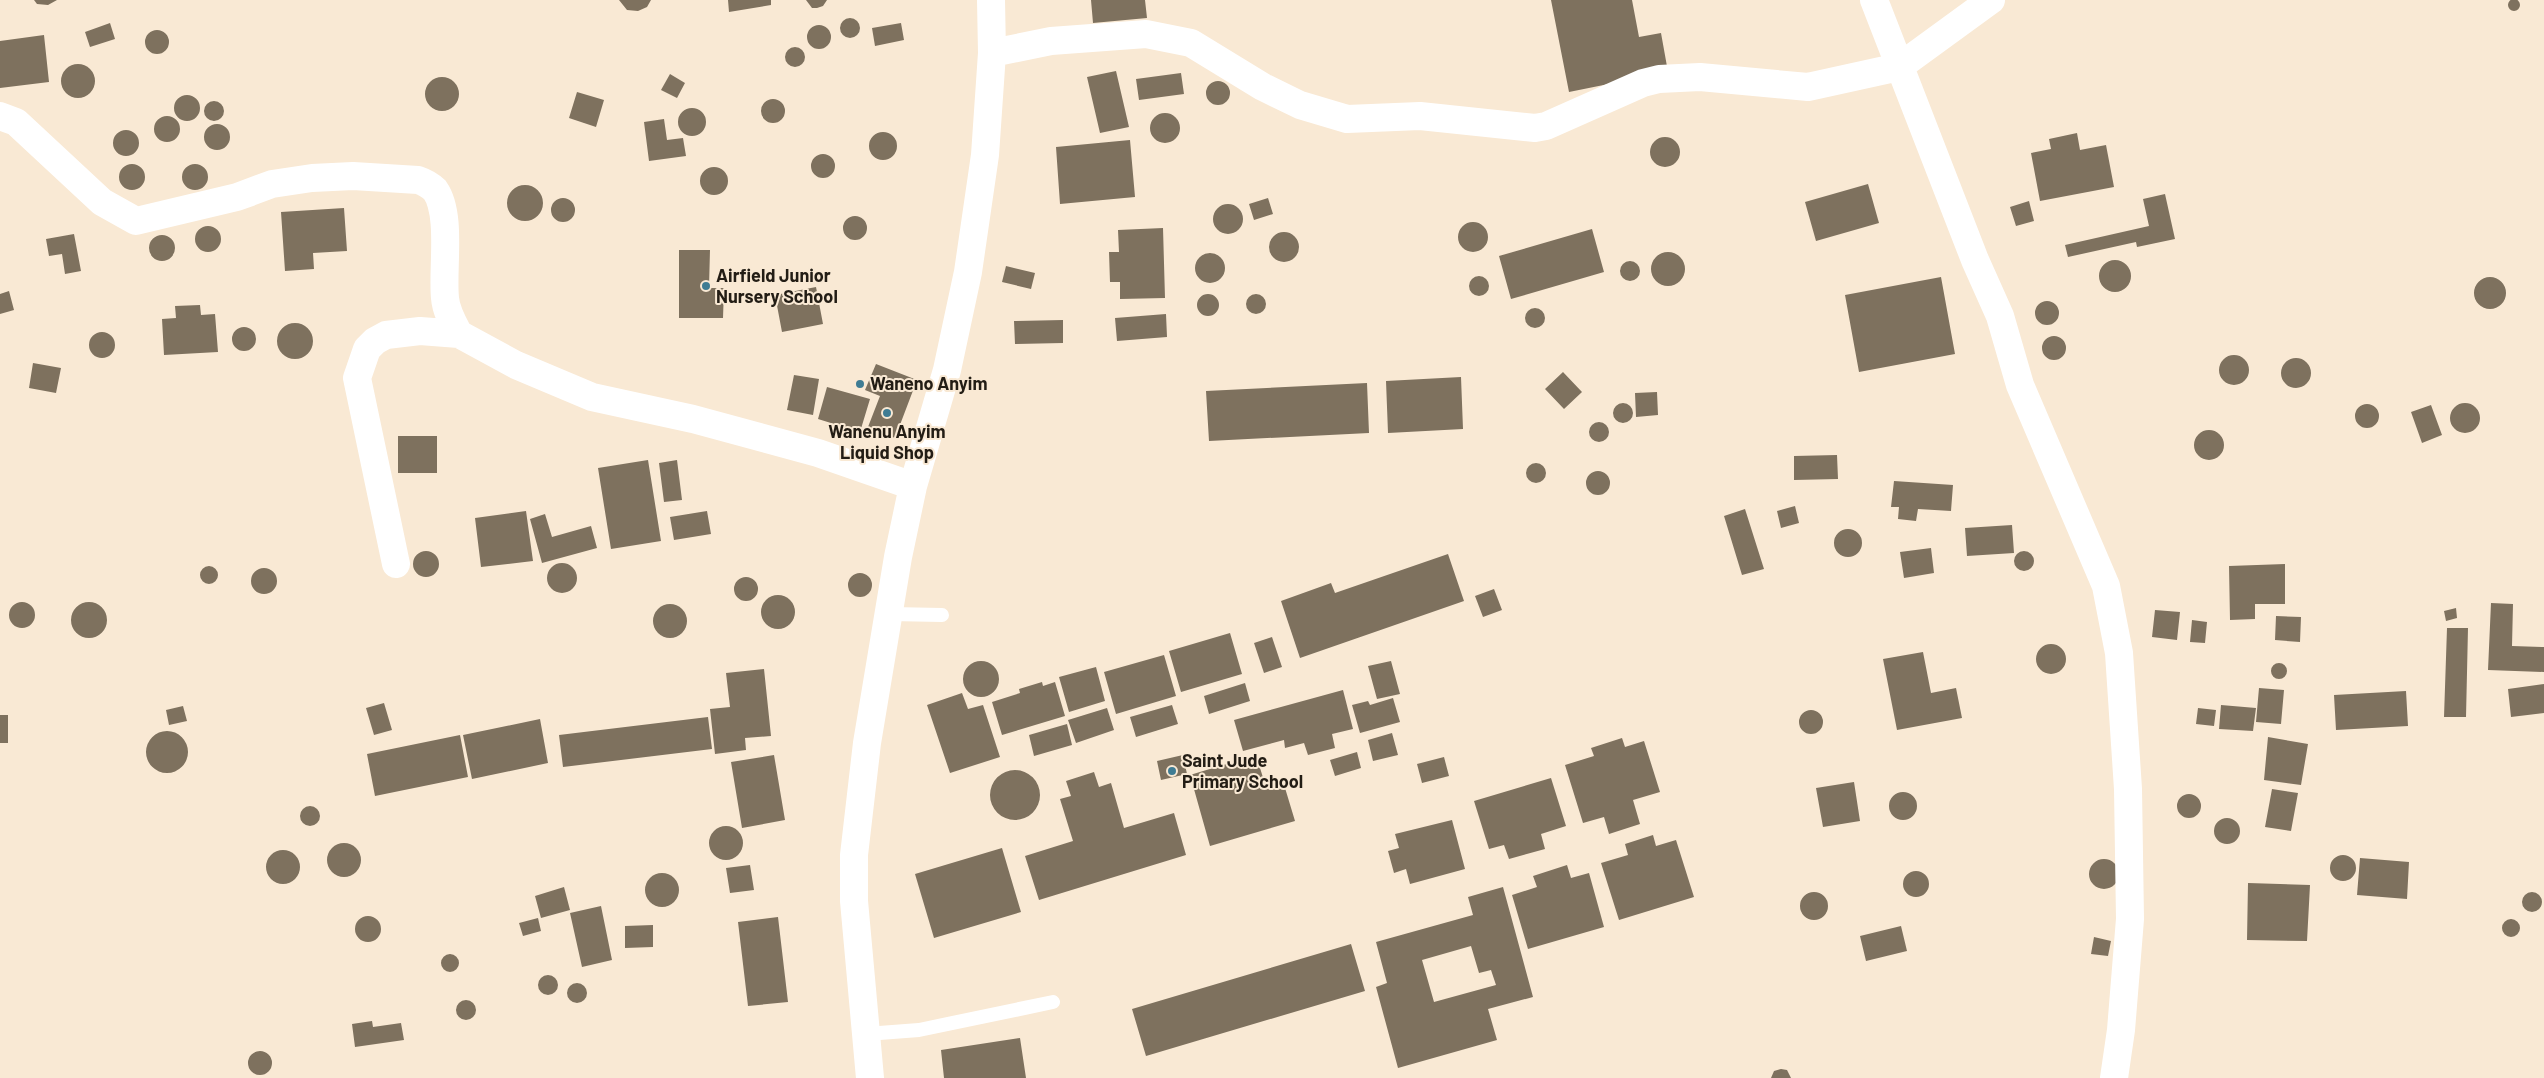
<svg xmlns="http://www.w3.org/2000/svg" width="2544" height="1078" viewBox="0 0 2544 1078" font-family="Barlow,sans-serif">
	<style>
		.building { fill: #7e715e; fill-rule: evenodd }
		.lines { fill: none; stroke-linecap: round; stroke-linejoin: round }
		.lane { stroke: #fff; stroke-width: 14 }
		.street { stroke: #fff; stroke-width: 28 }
		.poi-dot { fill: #3f7c93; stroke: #f9e9d4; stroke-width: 2 }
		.labels { text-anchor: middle; stroke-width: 4; stroke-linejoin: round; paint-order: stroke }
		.poi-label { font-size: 18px; font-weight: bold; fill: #231d15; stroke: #f9e9d4; text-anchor: start }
	</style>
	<rect width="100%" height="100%" fill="#f9e9d4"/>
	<!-- building -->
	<path class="building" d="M2508 5a6 6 0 1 1 12 0a6 6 0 1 1-12 0Z
		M34,0H57L48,5L37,4Z
		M619,0H651L647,7L638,11L627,10Z
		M728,0H771V5L729,12Z
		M806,0H827L823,6L817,8H812Z
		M1091,0H1145L1147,18L1093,23Z
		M1551,0H1632L1639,37L1661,33L1668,72L1569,92Z
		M840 28a10 10 0 1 1 20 0a10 10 0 1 1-20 0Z
		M110,23L115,39L90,47L85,32Z
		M901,23L904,40L875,46L872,28Z
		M807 37a12 12 0 1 1 24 0a12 12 0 1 1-24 0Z
		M145 42a12 12 0 1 1 24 0a12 12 0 1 1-24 0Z
		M44,35L49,82L0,88V41Z
		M785 57a10 10 0 1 1 20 0a10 10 0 1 1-20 0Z
		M61 81a17 17 0 1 1 34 0a17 17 0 1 1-34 0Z
		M1116,71L1129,127L1100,133L1087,77Z
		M1181,73L1184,94L1139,100L1136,79Z
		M670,74L685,83L677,98L661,90Z
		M425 94a17 17 0 1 1 34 0a17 17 0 1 1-34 0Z
		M1206 93a12 12 0 1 1 24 0a12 12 0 1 1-24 0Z
		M577,92L604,100L596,127L569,118Z
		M174 108a13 13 0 1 1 26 0a13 13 0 1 1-26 0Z
		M761 111a12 12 0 1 1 24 0a12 12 0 1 1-24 0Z
		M204 111a10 10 0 1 1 20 0a10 10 0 1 1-20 0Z
		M678 122a14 14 0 1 1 28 0a14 14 0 1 1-28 0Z
		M1150 128a15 15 0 1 1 30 0a15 15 0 1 1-30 0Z
		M154 129a13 13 0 1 1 26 0a13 13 0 1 1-26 0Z
		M664,119L667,140L683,138L686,156L649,161L644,122Z
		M204 137a13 13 0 1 1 26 0a13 13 0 1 1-26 0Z
		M113 143a13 13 0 1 1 26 0a13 13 0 1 1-26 0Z
		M869 146a14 14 0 1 1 28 0a14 14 0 1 1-28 0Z
		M2077,133L2080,150L2106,145L2114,187L2040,201L2031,153L2051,149L2049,139Z
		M1650 152a15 15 0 1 1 30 0a15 15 0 1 1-30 0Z
		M1130,140L1135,197L1060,204L1056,147Z
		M811 166a12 12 0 1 1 24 0a12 12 0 1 1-24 0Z
		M119 177a13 13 0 1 1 26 0a13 13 0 1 1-26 0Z
		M182 177a13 13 0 1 1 26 0a13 13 0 1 1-26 0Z
		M700 181a14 14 0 1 1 28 0a14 14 0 1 1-28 0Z
		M1868,184L1879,223L1816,241L1805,202Z
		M507 203a18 18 0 1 1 36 0a18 18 0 1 1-36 0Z
		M2165,194L2175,239L2137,247L2136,242L2068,257L2065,245L2149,226L2143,199Z
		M551 210a12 12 0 1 1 24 0a12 12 0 1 1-24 0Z
		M1268,198L1273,214L1254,220L1249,204Z
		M2029,201L2034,221L2016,226L2010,207Z
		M1213 219a15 15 0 1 1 30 0a15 15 0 1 1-30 0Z
		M344,208L347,251L313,253L314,269L285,271L281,212Z
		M843 228a12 12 0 1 1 24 0a12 12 0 1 1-24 0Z
		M1458 237a15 15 0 1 1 30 0a15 15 0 1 1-30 0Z
		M195 239a13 13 0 1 1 26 0a13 13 0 1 1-26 0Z
		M1163,228L1165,298L1120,299V282H1110L1109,252H1119L1118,230Z
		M1592,229L1604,272L1511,299L1499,256Z
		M1269 247a15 15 0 1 1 30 0a15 15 0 1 1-30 0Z
		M74,234L81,271L65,274L62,254L49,256L46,239Z
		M149 248a13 13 0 1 1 26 0a13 13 0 1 1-26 0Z
		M679,250H710L709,288H724L723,318H679Z
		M1651 269a17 17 0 1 1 34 0a17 17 0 1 1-34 0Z
		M1195 268a15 15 0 1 1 30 0a15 15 0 1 1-30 0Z
		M2099 276a16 16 0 1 1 32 0a16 16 0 1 1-32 0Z
		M1620 271a10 10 0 1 1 20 0a10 10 0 1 1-20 0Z
		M1006,266L1035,273L1031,289L1002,282Z
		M1469 286a10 10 0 1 1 20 0a10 10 0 1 1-20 0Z
		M1941,277L1955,354L1859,372L1845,295Z
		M2474 293a16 16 0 1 1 32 0a16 16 0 1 1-32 0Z
		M816,287L823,324L782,332L775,295Z
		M9,291L14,310L0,314V294Z
		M1246 304a10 10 0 1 1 20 0a10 10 0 1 1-20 0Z
		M1197 305a11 11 0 1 1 22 0a11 11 0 1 1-22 0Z
		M2035 313a12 12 0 1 1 24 0a12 12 0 1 1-24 0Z
		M200,305L201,315L215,314L218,352L164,355L162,319L176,318L175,306Z
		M1525 318a10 10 0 1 1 20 0a10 10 0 1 1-20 0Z
		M1166,314L1167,337L1117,341L1115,318Z
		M1063,320V343L1015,344L1014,321Z
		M277 341a18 18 0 1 1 36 0a18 18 0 1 1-36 0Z
		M232 339a12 12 0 1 1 24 0a12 12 0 1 1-24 0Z
		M89 345a13 13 0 1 1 26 0a13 13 0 1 1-26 0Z
		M2042 348a12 12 0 1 1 24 0a12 12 0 1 1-24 0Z
		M2219 370a15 15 0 1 1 30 0a15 15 0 1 1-30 0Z
		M2281 373a15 15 0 1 1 30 0a15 15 0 1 1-30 0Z
		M33,363L61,368L56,393L29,388Z
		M876,364L917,380L895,438L868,427L880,396L865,390Z
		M1563,372L1582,392L1564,409L1545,389Z
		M794,375L819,379L813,415L787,410Z
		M1461,377L1463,429L1388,433L1386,381Z
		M1367,383L1369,433L1209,441L1206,391Z
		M827,387L870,399L860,432L818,419Z
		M1657,392L1658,415L1636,417L1635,393Z
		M1613 413a10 10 0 1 1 20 0a10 10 0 1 1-20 0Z
		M2450 418a15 15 0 1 1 30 0a15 15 0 1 1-30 0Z
		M2355 416a12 12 0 1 1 24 0a12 12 0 1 1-24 0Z
		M2431,405L2442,435L2422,443L2411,412Z
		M1589 432a10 10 0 1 1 20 0a10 10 0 1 1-20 0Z
		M2194 445a15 15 0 1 1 30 0a15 15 0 1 1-30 0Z
		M398,436H437V473H398Z
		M1837,455L1838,479L1794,480V456Z
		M648,460L661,541L611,549L598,468Z
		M677,460L682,500L664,502L659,463Z
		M1526 473a10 10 0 1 1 20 0a10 10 0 1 1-20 0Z
		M1586 483a12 12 0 1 1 24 0a12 12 0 1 1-24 0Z
		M1894,481L1953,485L1951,511L1918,509L1916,521L1898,519L1899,507H1891Z
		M1795,506L1799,523L1781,528L1777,511Z
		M1745,509L1764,569L1742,575L1724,516Z
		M526,511L533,561L481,567L475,518Z
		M707,511L711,534L674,540L670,517Z
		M545,514L552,537L591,526L597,548L542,563L530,519Z
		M2012,525L2014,553L1967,556L1965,528Z
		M1834 543a14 14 0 1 1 28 0a14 14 0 1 1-28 0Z
		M1931,548L1934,573L1904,578L1900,552Z
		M2014 561a10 10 0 1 1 20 0a10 10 0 1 1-20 0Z
		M413 564a13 13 0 1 1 26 0a13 13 0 1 1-26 0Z
		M1448,554L1464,601L1300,658L1281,601L1331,583L1335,593Z
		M547 578a15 15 0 1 1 30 0a15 15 0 1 1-30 0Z
		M2285,564V604H2255V619L2230,620L2229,566Z
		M200 575a9 9 0 1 1 18 0a9 9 0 1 1-18 0Z
		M251 581a13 13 0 1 1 26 0a13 13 0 1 1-26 0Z
		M848 585a12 12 0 1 1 24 0a12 12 0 1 1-24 0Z
		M734 589a12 12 0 1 1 24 0a12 12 0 1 1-24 0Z
		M1494,589L1502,610L1483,617L1475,596Z
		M761 612a17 17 0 1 1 34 0a17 17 0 1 1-34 0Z
		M71 620a18 18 0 1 1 36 0a18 18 0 1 1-36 0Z
		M9 615a13 13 0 1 1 26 0a13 13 0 1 1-26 0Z
		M2491,603L2513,604L2512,646L2544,647V672L2488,670Z
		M653 621a17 17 0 1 1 34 0a17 17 0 1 1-34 0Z
		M2456,608L2457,618L2446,621L2444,611Z
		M2155,610L2180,612L2177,640L2152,637Z
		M2276,616L2301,617L2300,642L2275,640Z
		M2192,620L2207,622L2205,643L2190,642Z
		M2447,628H2468L2466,717H2444Z
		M1230,633L1242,674L1181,692L1169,651Z
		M1272,637L1282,667L1264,673L1254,643Z
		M2036 659a15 15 0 1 1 30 0a15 15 0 1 1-30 0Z
		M1923,652L1931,693L1956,688L1962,718L1897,730L1883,659Z
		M1164,655L1176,696L1116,714L1104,672Z
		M963 679a18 18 0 1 1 36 0a18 18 0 1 1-36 0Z
		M1391,661L1400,694L1377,699L1368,666Z
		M2271 671a8 8 0 1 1 16 0a8 8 0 1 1-16 0Z
		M1096,667L1105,701L1069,712L1059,677Z
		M764,669L771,736L745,738L746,750L715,754L710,709L730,707L726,673Z
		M1042,682L1043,686L1055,682L1065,716L1002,735L992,702L1020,693L1019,689Z
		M1245,683L1250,701L1209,714L1204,696Z
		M2544,684V713L2511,717L2508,689Z
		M2259,688L2284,690L2281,724L2256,722Z
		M1343,690L1353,729L1332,734L1335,748L1308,755L1304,743L1285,748L1284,740L1243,751L1234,720Z
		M2406,691L2408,726L2336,730L2334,695Z
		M962,693L968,709L983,705L1000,757L950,773L927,705Z
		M1393,698L1400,722L1360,733L1352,705L1368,701L1370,705Z
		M384,703L392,730L374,735L366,708Z
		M1172,705L1178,724L1136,737L1130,717Z
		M2221,705L2256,708L2253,731L2219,729Z
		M183,706L187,721L169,725L166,710Z
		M1107,708L1114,730L1076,743L1068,720Z
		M2198,708L2216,710L2214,726L2196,724Z
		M1799 722a12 12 0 1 1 24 0a12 12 0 1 1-24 0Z
		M0,715H8V743H0Z
		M708,717L712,749L563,767L559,735Z
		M540,719L548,763L472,779L463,735Z
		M1067,724L1072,745L1034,756L1029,735Z
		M146 752a21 21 0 1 1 42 0a21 21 0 1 1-42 0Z
		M1392,733L1398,755L1373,761L1368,740Z
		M460,735L468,777L375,796L367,754Z
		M2268,737L2308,744L2301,785L2264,780Z
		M1622,738L1625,747L1644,741L1660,792L1633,800L1640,824L1609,834L1604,817L1583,823L1565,765L1594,756L1591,748Z
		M1357,752L1361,768L1335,776L1330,760Z
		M774,755L785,820L742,828L731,762Z
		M1183,755L1187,774L1161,780L1157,761Z
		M1256,755L1265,784L1282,778L1295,821L1210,846L1190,775Z
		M1444,757L1449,776L1422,783L1417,764Z
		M990 795a25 25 0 1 1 50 0a25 25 0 1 1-50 0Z
		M1094,772L1099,787L1111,783L1124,828L1174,813L1186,855L1039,900L1025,856L1073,841L1060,799L1071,796L1066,781Z
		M1551,778L1566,826L1541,834L1545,849L1509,859L1504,845L1489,849L1474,801Z
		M1854,782L1860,821L1823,827L1816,788Z
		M2272,789L2298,793L2291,831L2265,827Z
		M1889 806a14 14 0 1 1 28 0a14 14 0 1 1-28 0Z
		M2177 806a12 12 0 1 1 24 0a12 12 0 1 1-24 0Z
		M300 816a10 10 0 1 1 20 0a10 10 0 1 1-20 0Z
		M2214 831a13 13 0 1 1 26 0a13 13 0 1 1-26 0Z
		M1452,820L1465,869L1410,884L1406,869L1394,873L1388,851L1399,848L1395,834Z
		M709 843a17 17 0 1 1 34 0a17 17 0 1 1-34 0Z
		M1653,835L1656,846L1676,840L1694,897L1619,920L1601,863L1628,855L1625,844Z
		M327 860a17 17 0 1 1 34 0a17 17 0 1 1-34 0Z
		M1002,848L1021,912L934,938L915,874Z
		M266 867a17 17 0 1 1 34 0a17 17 0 1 1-34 0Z
		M2330 868a13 13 0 1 1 26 0a13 13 0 1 1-26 0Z
		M2360,858L2409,862L2407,899L2357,895Z
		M2089 874a15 15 0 1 1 30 0a15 15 0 1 1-30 0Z
		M750,865L754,890L730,893L726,868Z
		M1567,865L1571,878L1589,873L1604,927L1528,949L1512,895L1537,887L1533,876Z
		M1903 884a13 13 0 1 1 26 0a13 13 0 1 1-26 0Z
		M645 890a17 17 0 1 1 34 0a17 17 0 1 1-34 0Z
		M2248,883L2310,885L2307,941L2247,940Z
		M564,887L570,910L541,918L535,896Z
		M1503,887L1533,997L1488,1009L1497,1040L1398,1068L1376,987L1387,983L1376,942L1473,915L1468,897ZM1471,946L1479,973L1491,970L1496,985L1434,1002L1422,960Z
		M1800 906a14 14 0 1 1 28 0a14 14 0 1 1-28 0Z
		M2522 902a10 10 0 1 1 20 0a10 10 0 1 1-20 0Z
		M601,906L612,960L582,967L570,913Z
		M355 929a13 13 0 1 1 26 0a13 13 0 1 1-26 0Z
		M778,917L788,1002L748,1006L738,922Z
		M538,918L541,931L523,936L519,923Z
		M2502 928a9 9 0 1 1 18 0a9 9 0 1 1-18 0Z
		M653,925V947L625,948V926Z
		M1901,926L1907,951L1866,961L1860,936Z
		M2094,937L2111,941L2108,956L2091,954Z
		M1351,944L1365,991L1146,1056L1132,1009Z
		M441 963a9 9 0 1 1 18 0a9 9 0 1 1-18 0Z
		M538 985a10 10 0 1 1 20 0a10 10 0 1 1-20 0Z
		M567 993a10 10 0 1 1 20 0a10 10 0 1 1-20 0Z
		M456 1010a10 10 0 1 1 20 0a10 10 0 1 1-20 0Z
		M372,1021L373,1027L401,1023L404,1040L355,1047L352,1024Z
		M1020,1038L1026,1078H944L941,1050Z
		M248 1063a12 12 0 1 1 24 0a12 12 0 1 1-24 0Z
		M1781,1069L1787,1070L1791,1078H1771L1774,1071Z"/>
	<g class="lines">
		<!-- lane -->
		<path class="lane" d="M890,614L942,615
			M866,1034L919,1030L1053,1002"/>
		<!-- street -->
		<path class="street" d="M1874,0L1975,260L2000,316L2020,385L2106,586L2119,653L2128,789L2130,919L2121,1030L2114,1078
			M992,53L1051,41L1146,34L1191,43L1263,87L1300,105L1347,119L1420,116L1535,128L1546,126L1643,83L1659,79L1700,77L1808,87L1899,67L1991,0
			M0,116L16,122L102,202L136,221L237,197L272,184L312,178L353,176L418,180C424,182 431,186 435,190C452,214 442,269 445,298C446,311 453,323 459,334
			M396,564L357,378L367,349L375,341L386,335L420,331L459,334L516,365L592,397L693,419L818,453L913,486
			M870,1078L854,901V855L867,743L898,557L913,486L947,370L968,272L985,155L992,53L991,0"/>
	</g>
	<!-- markers -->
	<g class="poi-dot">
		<circle cx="706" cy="286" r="5"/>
		<circle cx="860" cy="384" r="5"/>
		<circle cx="887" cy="413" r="5"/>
		<circle cx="1172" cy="771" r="5"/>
	</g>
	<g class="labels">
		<!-- poi labels -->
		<g class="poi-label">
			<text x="716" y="282">Airfield Junior<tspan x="716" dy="21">Nursery School</tspan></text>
			<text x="870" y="390">Waneno Anyim</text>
			<text x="887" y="438" text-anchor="middle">Wanenu Anyim<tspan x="887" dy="21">Liquid Shop</tspan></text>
			<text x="1182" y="767">Saint Jude<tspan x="1182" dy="21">Primary School</tspan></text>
		</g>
	</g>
</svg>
